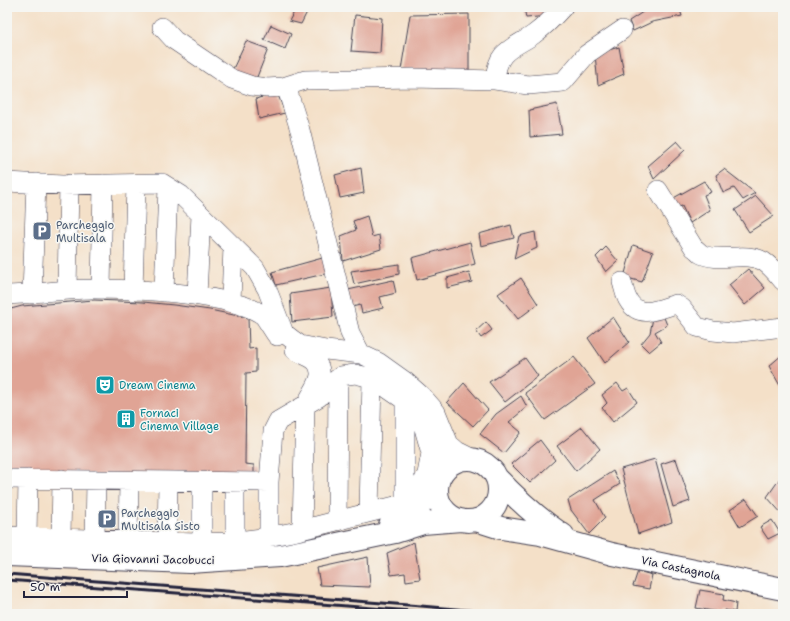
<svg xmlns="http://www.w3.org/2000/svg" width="790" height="621" viewBox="0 0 790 621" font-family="'Shantell Sans',sans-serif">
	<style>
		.building { fill: #e0a495 }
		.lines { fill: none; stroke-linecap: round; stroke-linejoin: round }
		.minor-casing { stroke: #423e50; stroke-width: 20 }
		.major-casing { stroke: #423e50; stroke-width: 24 }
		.minor { stroke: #fff; stroke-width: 19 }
		.major { stroke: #fff; stroke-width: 22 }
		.rail { stroke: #22223b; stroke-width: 3 }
		.labels { text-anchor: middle; stroke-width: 3; stroke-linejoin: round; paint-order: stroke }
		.service-label { font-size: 11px; fill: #4e5e75; stroke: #f6f6f2; text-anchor: start }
		.culture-label { font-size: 11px; fill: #0d838f; stroke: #f6f6f2; text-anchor: start }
		.street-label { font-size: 11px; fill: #22223b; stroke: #f6f6f2 }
	</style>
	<rect width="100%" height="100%" fill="#f6f6f2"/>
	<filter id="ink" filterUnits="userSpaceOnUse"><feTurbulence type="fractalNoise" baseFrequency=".025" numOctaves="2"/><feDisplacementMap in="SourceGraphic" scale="8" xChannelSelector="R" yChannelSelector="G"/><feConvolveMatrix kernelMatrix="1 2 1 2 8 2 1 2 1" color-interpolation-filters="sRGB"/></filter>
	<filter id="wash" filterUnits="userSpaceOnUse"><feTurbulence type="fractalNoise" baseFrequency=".012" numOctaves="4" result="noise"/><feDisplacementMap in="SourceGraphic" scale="16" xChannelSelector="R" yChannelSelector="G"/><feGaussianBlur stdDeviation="0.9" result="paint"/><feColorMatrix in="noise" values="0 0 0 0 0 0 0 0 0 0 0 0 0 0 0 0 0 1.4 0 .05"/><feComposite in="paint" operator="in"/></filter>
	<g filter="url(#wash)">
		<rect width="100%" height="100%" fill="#f4e0c8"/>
		<g id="blocks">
			<!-- building -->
			<path class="building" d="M297,7H303L308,10L301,24L289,21Z
				M524,7H545L548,16L526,18Z
				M648,7H679L682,16L652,22L633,31L629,21L649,8Z
				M469,14V73L401,70L410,15Z
				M355,15L382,18L380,53L351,51Z
				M271,25L291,34L285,49L264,40Z
				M246,41L268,49L255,82L232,71Z
				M619,47L624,74L598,85L595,54Z
				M277,92L285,113L259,119L256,99Z
				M557,104L562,134L530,137L529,110Z
				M677,141L685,150L654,179L648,166Z
				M361,168L364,193L340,198L335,175Z
				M724,169L755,193L743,200L734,188L723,193L716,175Z
				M704,181L711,192L704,195L710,210L690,223L682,206L673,209L670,200Z
				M756,196L774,216L749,232L735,210Z
				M367,216L372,237L379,235L381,249L343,261L341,236L356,230L353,221Z
				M511,225L514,238L481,246L479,234Z
				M535,232L537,248L514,259L519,236Z
				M470,242L475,264L417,280L412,258Z
				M633,245L653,252L642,282L624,277Z
				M606,247L618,261L606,272L596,257Z
				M326,257L329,273L276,285L272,272Z
				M399,264V274L354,284L351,271Z
				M748,269L765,288L745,305L729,285Z
				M469,272L472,282L447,288V278Z
				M521,278L538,304L518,319L498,294Z
				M393,280L396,293L380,297L383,308L362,313L360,305L352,307L348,290Z
				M331,288L333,317L292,322L290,294Z
				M94,300L143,302L174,305L210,310L248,318L249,349L256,348V372L246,373L245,464L254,465V478L7,474V310L22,306Z
				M663,315L667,325L655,332L661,342L649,352L641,344L650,333L653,318Z
				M613,317L629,342L605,363L588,338Z
				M486,322L492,330L481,338L476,331Z
				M783,354V391L769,366Z
				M574,357L595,384L545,420L525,393Z
				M525,358L538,376L505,402L489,382Z
				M464,383L488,410L473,426L447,402Z
				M617,383L623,391L628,388L637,402L613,422L602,408L607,403L602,395Z
				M521,396L527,407L509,422L521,432L504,453L480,434L496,414Z
				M582,427L600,449L576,471L557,446Z
				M540,440L555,460L530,483L511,464Z
				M655,459L672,522L638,534L621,469Z
				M676,459L690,501L673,507L661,464Z
				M613,471L620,484L595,500L605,518L589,534L571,510L568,500Z
				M783,474V515L767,497Z
				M746,499L758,516L740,527L730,510Z
				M772,520L780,533L768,539L760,527Z
				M414,542L420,579L406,581L405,573L391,575L387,553Z
				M368,557L370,587L320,585L317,568Z
				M638,571L652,575L649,589L633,586Z
				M700,590L724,594L723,600L736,603L735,612L725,610L724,613L696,608Z"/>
		</g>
	</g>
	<g filter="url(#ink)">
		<use href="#blocks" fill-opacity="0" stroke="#423e50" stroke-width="1"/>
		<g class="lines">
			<!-- minor casing -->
			<g class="minor-casing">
				<path id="minor" d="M162,27L174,40L214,67L232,79L252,86L267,88L283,87L305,80L414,78L495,80L528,85L563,82L587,54L622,30
					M495,80C497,50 512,49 533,35C544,27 554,17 563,7
					M286,86L300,130L350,333L361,354L378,362L406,382L423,397L436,412L449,444L457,451L473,459
					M7,182L62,185L162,183L181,195L255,268L267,289L284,333L293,340L300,345L326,350L361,354
					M658,190L694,248C696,249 699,252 701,254C718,263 745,251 763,261C771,266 777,274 783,281
					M622,282C624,288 625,295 628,300C639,320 659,309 676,304L682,308L697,327L713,331L733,333L783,327
					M101,289L103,184
					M67,290L69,184
					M133,291L136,184
					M164,292L168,187
					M32,294L36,183
					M7,295C35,294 63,289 92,289C135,289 179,291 221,300C234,303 250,306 261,314C265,316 273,331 277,336
					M197,295L201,215
					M231,302L233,246
					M295,350C301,354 310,357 315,361C327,373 315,388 309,399
					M441,443L440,456L442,473
					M7,479L269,482L273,431L278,421L319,397L329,385L341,376L355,374L372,378L407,402L421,418L431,453L427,474L419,490L399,505L293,532L262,538L230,542L195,543L7,536
					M235,482V541
					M405,501V401
					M369,512L372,378
					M337,521L338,378
					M302,530L305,405
					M27,537L28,479
					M269,537V482
					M61,538L62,479
					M95,539L96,480
					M128,541L129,481
					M167,542L168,481
					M202,543V482"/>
			</g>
			<!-- major casing -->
			<g class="major-casing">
				<path id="major" d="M437 490a31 31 0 1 1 62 0a31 31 0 1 1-62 0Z
					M496,477C516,498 538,519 563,535
					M476,520L501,528L540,534L612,554L783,589
					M390,525L416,509L437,488
					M7,555L190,562L280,556L395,532L423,523L461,520"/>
			</g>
			<!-- minor -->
			<use href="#minor" class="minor"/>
			<!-- major -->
			<use href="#major" class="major"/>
			<!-- rail -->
			<path class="rail" d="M7,574L421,606L512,614
				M7,580L438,613"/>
		</g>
	</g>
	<!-- icons -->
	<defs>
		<g id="parking-square" transform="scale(1)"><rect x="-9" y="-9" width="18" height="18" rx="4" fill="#5c6f8a" stroke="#f6f6f2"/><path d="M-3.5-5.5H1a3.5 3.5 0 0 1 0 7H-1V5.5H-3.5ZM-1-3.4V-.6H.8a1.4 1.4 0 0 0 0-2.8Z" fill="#fff"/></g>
		<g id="theatre-square" transform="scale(1)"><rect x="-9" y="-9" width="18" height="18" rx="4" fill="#0f9aa8" stroke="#f6f6f2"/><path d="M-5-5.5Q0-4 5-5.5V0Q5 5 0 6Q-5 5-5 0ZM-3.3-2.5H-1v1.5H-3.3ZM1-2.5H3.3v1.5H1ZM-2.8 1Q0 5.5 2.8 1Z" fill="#fff"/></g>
		<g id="building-square" transform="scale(1)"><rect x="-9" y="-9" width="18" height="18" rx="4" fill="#0f9aa8" stroke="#f6f6f2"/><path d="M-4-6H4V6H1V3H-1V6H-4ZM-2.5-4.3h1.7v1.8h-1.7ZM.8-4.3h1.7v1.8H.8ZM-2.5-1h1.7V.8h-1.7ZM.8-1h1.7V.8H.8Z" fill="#fff"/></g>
	</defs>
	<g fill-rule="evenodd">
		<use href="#parking-square" x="42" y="231"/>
		<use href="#theatre-square" x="105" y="385"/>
		<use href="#building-square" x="126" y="419"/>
		<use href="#parking-square" x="107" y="519"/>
	</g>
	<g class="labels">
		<!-- service labels -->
		<g class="service-label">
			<text x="56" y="229">Parcheggio<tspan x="56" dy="13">Multisala</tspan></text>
			<text x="121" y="517">Parcheggio<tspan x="121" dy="13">Multisala Sisto</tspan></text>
		</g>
		<!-- culture labels -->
		<g class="culture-label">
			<text x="119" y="389">Dream Cinema</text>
			<text x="140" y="417">Fornaci<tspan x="140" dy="13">Cinema Village</tspan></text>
		</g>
		<!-- street labels -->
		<g class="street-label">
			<text transform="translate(153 559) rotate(1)" y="4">Via Giovanni Jacobucci</text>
			<text transform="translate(681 568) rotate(12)" y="4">Via Castagnola</text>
		</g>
	</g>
	<!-- margin -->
	<rect width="790" height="621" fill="none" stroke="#f6f6f2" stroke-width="24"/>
	<!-- scale -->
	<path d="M24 591v6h103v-6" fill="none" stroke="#22223b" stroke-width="2"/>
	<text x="30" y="591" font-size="12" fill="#22223b" stroke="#f6f6f2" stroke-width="3" paint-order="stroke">50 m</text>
</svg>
